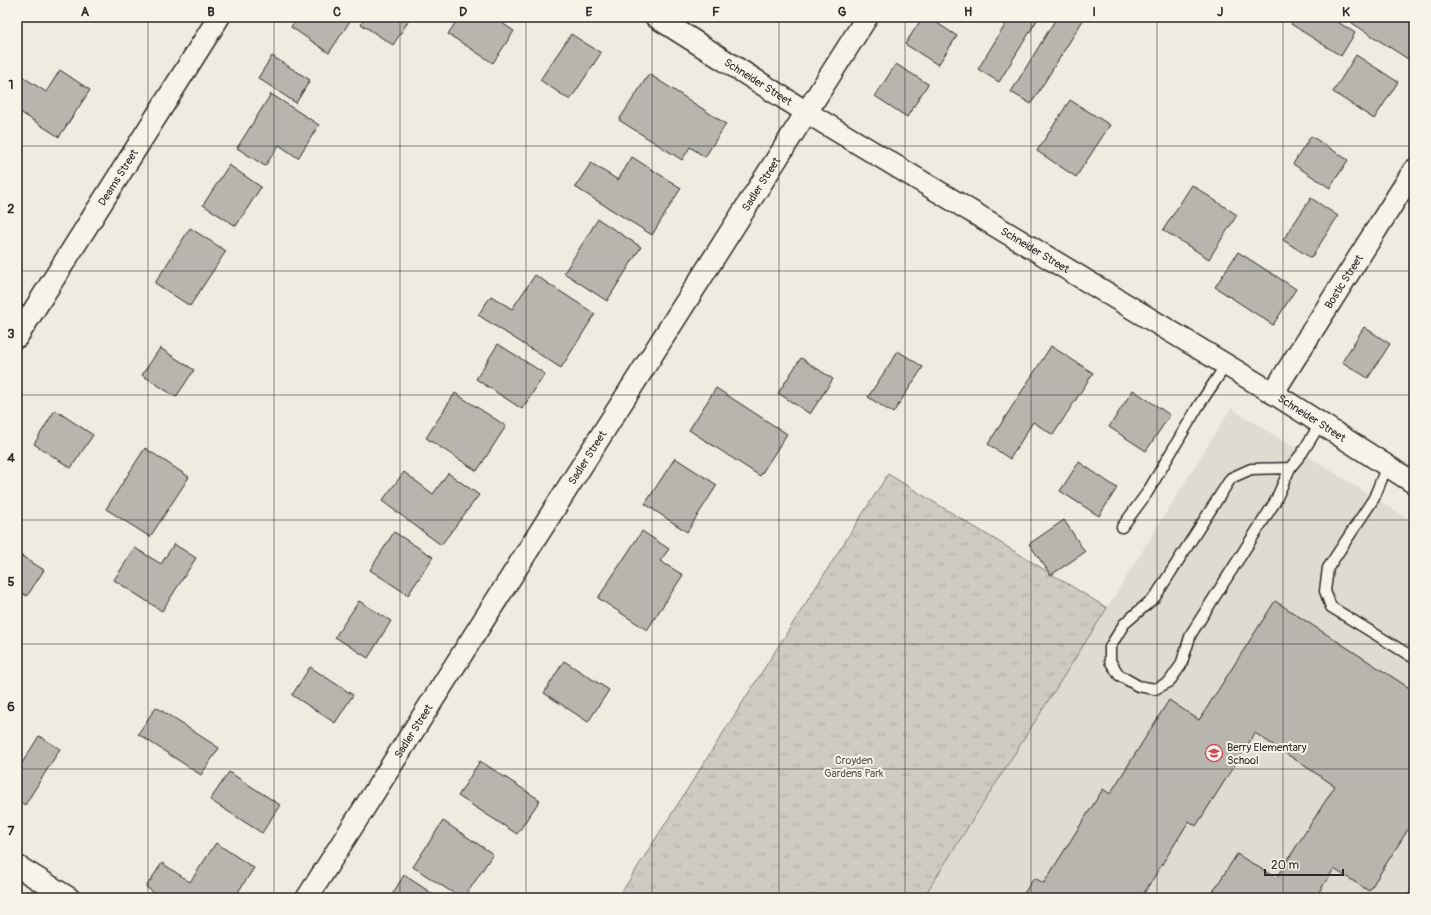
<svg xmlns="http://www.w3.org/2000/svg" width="1431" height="915" viewBox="0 0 1431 915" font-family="Pangolin,sans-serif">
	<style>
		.built { fill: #dedbd1 }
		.park { fill: url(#park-tufts); stroke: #7d7b76 }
		.building { fill: #b8b5ae; stroke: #2b2b2b }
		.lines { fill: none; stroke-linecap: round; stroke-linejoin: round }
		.lane-casing { stroke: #2b2b2b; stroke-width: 13 }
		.street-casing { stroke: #2b2b2b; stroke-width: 24 }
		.lane { stroke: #f7f3e8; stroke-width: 10 }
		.street { stroke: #f7f3e8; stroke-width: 21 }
		.grid { fill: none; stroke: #2b2b2b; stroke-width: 1; stroke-opacity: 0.55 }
		.labels { text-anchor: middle; stroke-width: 4; stroke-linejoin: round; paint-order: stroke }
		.street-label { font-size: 11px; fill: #2b2b2b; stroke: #f7f3e8 }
		.poi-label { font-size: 11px; fill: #2b2b2b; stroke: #f7f3e8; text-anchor: start }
		.park-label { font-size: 11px; fill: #545351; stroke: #f7f3e8 }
		.neatline { fill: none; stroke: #2b2b2b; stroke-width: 1.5 }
		.grid-label { font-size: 13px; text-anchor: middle; font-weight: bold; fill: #2b2b2b }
	</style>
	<defs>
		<pattern id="park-tufts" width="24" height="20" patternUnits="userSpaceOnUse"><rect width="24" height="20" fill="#cfcbc2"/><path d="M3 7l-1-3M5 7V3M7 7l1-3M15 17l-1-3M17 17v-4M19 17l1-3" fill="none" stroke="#b2aea7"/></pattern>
	</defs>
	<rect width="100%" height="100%" fill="#efebe0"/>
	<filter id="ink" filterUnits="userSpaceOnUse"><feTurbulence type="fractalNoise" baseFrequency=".025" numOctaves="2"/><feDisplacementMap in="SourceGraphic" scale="8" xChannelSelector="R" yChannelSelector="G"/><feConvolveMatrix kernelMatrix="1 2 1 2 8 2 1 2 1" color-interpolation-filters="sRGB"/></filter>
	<g filter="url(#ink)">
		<!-- built -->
		<path class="built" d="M1231,408L1414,523V898H923L1107,608Z"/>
		<!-- park -->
		<path class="park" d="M888,474L1107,608L923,898H618Z"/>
		<!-- building -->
		<path class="building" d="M297,17H343L350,21L329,53L291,27Z
			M366,17H411L393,45L361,24Z
			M459,17H493L514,31L493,63L448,34Z
			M923,17H928L957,36L938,65L905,44Z
			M1010,17H1039L999,82L978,69Z
			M1057,17H1085L1031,104L1011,92Z
			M1295,17H1330L1355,33L1341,56L1291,24Z
			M1356,17H1414V49L1408,59L1352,23Z
			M571,34L601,53L570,100L540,80Z
			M1356,55L1398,82L1374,119L1333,92Z
			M272,56L310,80L296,103L258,78Z
			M896,64L928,84L907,117L875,96Z
			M60,70L90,90L59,137L17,110V73L46,92Z
			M649,74L726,124L705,157L690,147L682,160L619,120Z
			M271,94L319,125L298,158L279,145L265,166L237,148Z
			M1070,100L1110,125L1076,177L1037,151Z
			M1311,136L1348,160L1330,188L1293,164Z
			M632,157L681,188L652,235L575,187L591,163L618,180Z
			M229,165L261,187L236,226L203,205Z
			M1192,185L1237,215L1209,259L1163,230Z
			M1311,198L1338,216L1311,258L1283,240Z
			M598,219L641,247L607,301L564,273Z
			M190,228L226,251L190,306L155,283Z
			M1238,252L1296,289L1273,325L1215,287Z
			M535,275L595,314L561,368L478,315L491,296L512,309Z
			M1364,327L1390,344L1368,378L1342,362Z
			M498,344L545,374L522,409L476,379Z
			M1051,346L1093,373L1053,435L1033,422L1010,459L988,444Z
			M160,348L194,370L176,397L142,375Z
			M898,351L923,367L893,413L868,397Z
			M801,358L833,379L810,414L778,393Z
			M716,388L787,434L760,476L689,430Z
			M1133,390L1170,415L1146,451L1109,427Z
			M455,393L506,426L477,471L426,438Z
			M1414,400V409L1410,406Z
			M55,410L93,435L71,468L34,444Z
			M145,448L189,477L150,537L106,509Z
			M675,458L717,485L687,532L645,504Z
			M1079,462L1117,488L1099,516L1060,491Z
			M404,472L433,494L448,473L479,495L441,545L382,501Z
			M1064,520L1085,552L1051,575L1029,544Z
			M642,531L669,549L660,561L683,575L647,630L598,598Z
			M394,532L433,557L408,595L370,570Z
			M174,544L196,558L162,611L114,580L135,548L161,564Z
			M17,553L44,570L27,596L17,590Z
			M359,601L391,621L368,658L335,637Z
			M1275,601L1414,691V820L1369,891L1334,869L1315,898H1209L1237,854L1276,878L1335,786L1255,733L1196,826L1189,821L1141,898H1021L1034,878L1044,883L1103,789L1110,794L1169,700L1199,720Z
			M564,661L609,690L588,722L544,693Z
			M310,667L353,695L335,723L292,695Z
			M156,707L219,748L201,775L138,734Z
			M39,736L60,749L25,805L17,800V771Z
			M480,761L540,800L517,834L458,796Z
			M229,772L280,805L262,833L210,800Z
			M443,821L493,854L464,898H461L413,867Z
			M216,843L254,868L234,898H162L146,887L162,863L190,882Z
			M404,875L439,898H390Z"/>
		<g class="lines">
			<!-- lane casing -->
			<g class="lane-casing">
				<path id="lane" d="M1387,466L1374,498L1328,568L1325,591L1331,607L1414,658
					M1290,468L1251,469L1231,478L1155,597L1124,624L1110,647V661L1119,675L1138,686L1155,689L1169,682L1181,665L1191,634L1275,502L1290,468L1302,453L1320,424
					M1122,527L1147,493L1199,405L1226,365
					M1414,898V897"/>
			</g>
			<!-- street casing -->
			<g class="street-casing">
				<g id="street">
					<path id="s1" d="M656,17L806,112L1273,393L1414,483"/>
					<path id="s2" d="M17,337L219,17"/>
					<path id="s3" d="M1273,393L1414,170"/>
					<path d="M17,866L69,898"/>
					<path id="s4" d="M307,898L867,17"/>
				</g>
			</g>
			<!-- lane -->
			<use href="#lane" class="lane"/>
			<!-- street -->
			<use href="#street" class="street"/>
		</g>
	</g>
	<!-- grid -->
	<path class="grid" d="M148,17V898M274,17V898M400,17V898M526,17V898M652,17V898M779,17V898M905,17V898M1031,17V898M1157,17V898M1283,17V898M17,146H1414M17,271H1414M17,395H1414M17,520H1414M17,644H1414M17,769H1414"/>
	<!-- icons -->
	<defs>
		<g id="school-ring" transform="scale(0.9)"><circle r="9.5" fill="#f7f3e8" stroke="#d1495b" stroke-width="1.5"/><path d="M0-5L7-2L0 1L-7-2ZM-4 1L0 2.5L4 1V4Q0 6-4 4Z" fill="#d1495b"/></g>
	</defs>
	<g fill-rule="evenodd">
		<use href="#school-ring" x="1214" y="753"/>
	</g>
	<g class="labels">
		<!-- street labels -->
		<g class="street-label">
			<text dy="4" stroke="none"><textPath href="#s1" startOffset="121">Schneider Street</textPath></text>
			<text dy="4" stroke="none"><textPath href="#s2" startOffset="189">Deams Street</textPath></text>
			<text dy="4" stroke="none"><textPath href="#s4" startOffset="846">Sadler Street</textPath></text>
			<text dy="4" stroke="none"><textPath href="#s1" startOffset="445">Schneider Street</textPath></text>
			<text dy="4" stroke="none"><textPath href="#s3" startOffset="132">Bostic Street</textPath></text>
			<text dy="4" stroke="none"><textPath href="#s1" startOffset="769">Schneider Street</textPath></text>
			<text dy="4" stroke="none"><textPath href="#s4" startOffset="522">Sadler Street</textPath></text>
			<text dy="4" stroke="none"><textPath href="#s4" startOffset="198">Sadler Street</textPath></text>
		</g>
		<!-- poi labels -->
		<g class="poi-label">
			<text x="1227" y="751">Berry Elementary<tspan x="1227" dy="13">School</tspan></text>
		</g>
		<!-- park labels -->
		<g class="park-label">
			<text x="854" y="764">Croyden<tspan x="854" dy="13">Gardens Park</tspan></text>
		</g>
	</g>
	<!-- margin -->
	<rect width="1431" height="915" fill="none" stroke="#f7f3e8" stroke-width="44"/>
	<!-- scale -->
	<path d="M1265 869v6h78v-6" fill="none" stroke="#2b2b2b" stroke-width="2"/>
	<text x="1271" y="869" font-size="12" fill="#2b2b2b" stroke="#f7f3e8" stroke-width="3" paint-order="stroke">20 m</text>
	<rect x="22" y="22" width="1387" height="871" class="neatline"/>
	<g class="grid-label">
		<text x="85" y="16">A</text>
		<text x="211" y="16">B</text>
		<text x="337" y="16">C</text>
		<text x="463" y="16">D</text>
		<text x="589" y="16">E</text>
		<text x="716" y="16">F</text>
		<text x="842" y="16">G</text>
		<text x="968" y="16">H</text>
		<text x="1094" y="16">I</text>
		<text x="1220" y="16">J</text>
		<text x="1346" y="16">K</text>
		<text x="11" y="89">1</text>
		<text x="11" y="213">2</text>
		<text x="11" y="338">3</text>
		<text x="11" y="462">4</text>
		<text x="11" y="586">5</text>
		<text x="11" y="711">6</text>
		<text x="11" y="835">7</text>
	</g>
</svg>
